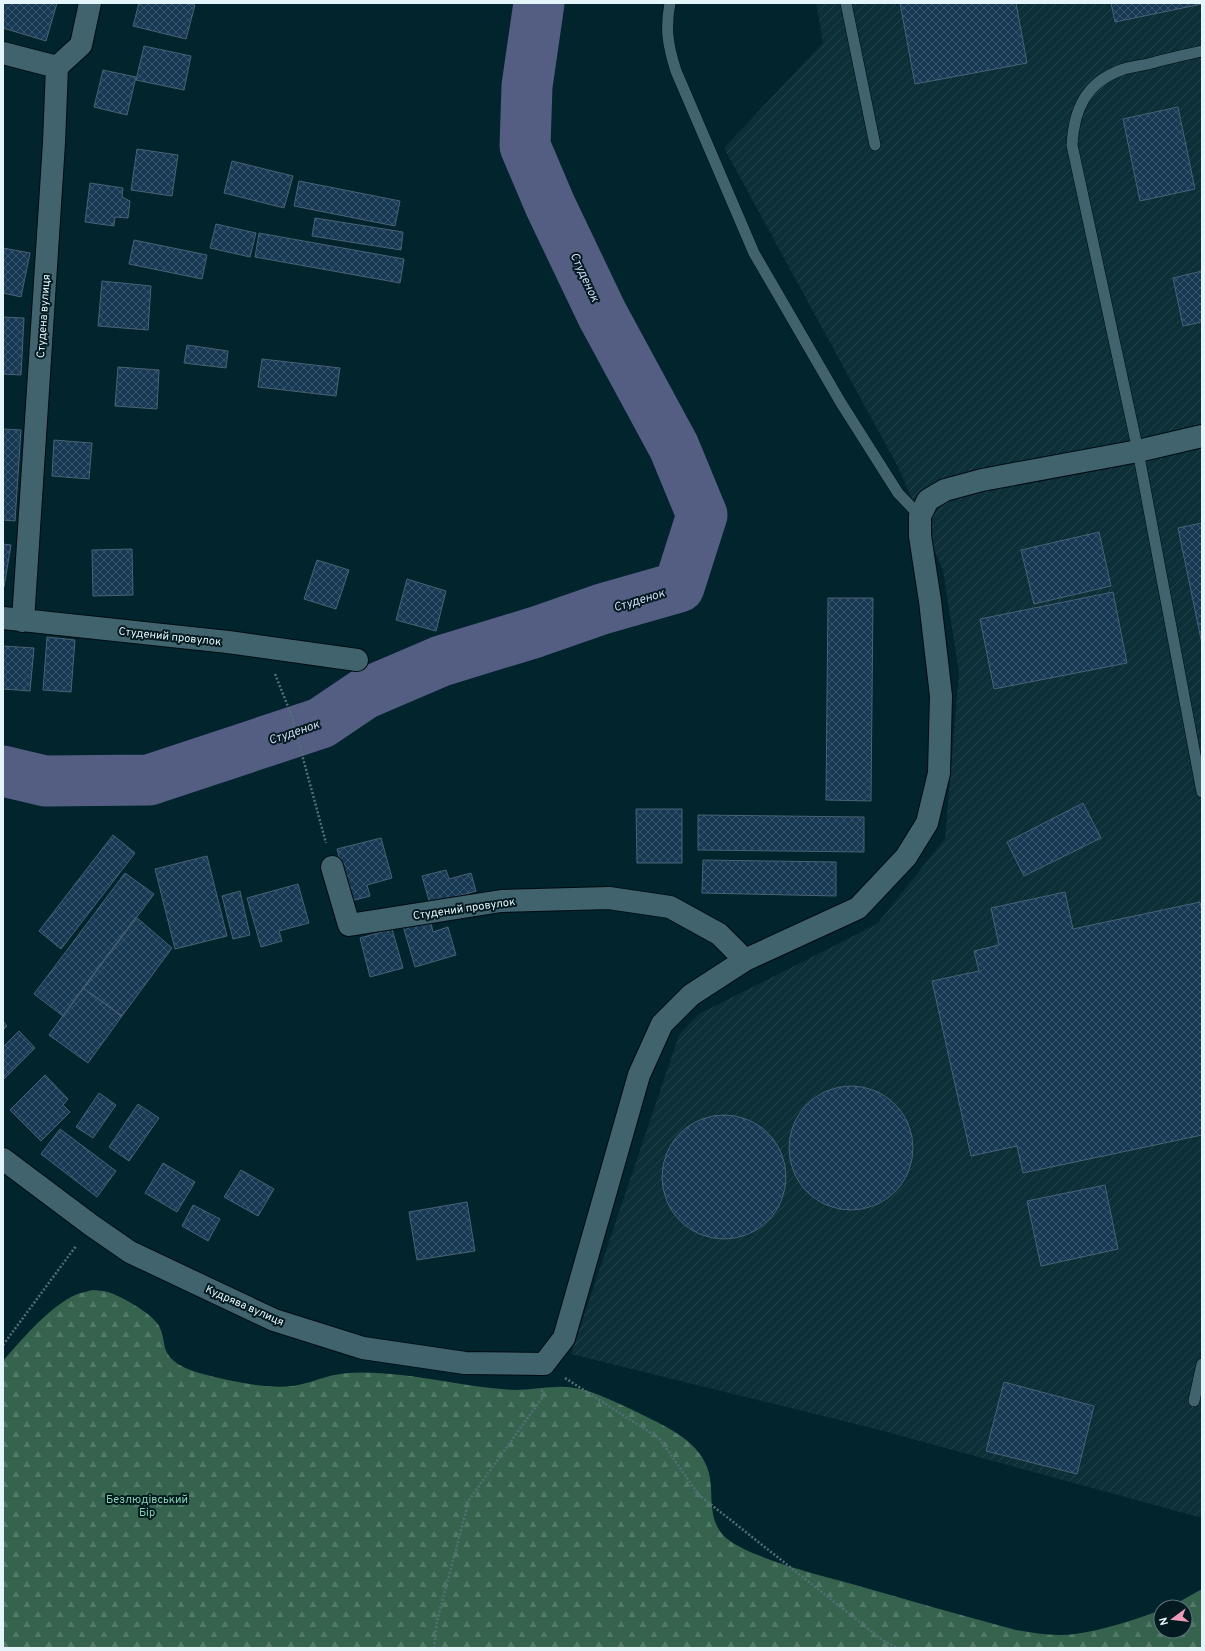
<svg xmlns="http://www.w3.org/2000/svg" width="1205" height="1651" viewBox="0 0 1205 1651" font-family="Overpass,sans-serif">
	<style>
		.industrial { fill: url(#industrial-furrows) }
		.forest { fill: url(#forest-firs) }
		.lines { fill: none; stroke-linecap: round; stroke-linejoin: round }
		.river { stroke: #545d82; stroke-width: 51 }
		.building { fill: url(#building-cross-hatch); stroke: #4a6174 }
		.lane-casing { stroke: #000c12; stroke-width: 12 }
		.street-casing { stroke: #000c12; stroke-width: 24 }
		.path { stroke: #526f77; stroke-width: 2.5; stroke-dasharray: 2 2; stroke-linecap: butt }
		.lane { stroke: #41636d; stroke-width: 11 }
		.street { stroke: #41636d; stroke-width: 22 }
		.labels { text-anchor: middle; stroke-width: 4; stroke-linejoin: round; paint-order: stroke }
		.street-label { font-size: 11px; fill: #e4f6fc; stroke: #021a20 }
		.park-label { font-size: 11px; fill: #86d1ac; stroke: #021a20 }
		.water-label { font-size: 12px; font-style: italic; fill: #d3daf4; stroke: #021a20 }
	</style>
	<defs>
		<pattern id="industrial-furrows" width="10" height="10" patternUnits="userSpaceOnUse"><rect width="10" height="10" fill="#0c2f38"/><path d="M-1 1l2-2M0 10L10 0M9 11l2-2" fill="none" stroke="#24444c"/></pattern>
		<pattern id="forest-firs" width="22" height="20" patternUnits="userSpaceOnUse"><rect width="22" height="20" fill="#36634e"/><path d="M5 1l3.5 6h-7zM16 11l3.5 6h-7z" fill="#537a68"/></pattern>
		<pattern id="building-cross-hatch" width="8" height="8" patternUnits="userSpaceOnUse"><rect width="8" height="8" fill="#183954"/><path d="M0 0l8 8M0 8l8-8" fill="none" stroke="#39566e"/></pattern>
	</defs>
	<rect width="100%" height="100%" fill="#01242d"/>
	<!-- industrial -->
	<path class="industrial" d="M816,3H1202V1518L876,1429L571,1354L679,1035L699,1014L877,924L945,839L959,673L943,570L898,467L724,148L823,43Z"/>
	<!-- forest -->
	<path class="forest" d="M92,1290C97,1290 103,1291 108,1292C121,1296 149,1312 157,1323C163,1331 163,1340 165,1348C170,1364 189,1370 203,1374C231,1381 264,1389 293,1386C307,1384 320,1378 334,1375C348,1372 363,1372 377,1373C423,1375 468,1388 515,1390C529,1390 543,1387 557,1387C572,1386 586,1390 599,1395C614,1401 629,1408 643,1415C669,1428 701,1442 709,1473C714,1494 707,1517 723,1535C742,1556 822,1576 852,1584C907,1600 961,1615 1016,1630C1036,1633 1055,1637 1075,1634C1104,1630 1134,1620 1161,1610V1631H1185V1607H1170L1202,1589V1648H3V1361C20,1341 48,1309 71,1297C78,1293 86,1292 92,1290Z"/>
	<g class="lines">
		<!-- river -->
		<path class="river" d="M3,771L45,781L149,780L321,723L364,694L441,661L536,632L602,609L679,587L702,515L674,447L602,314L550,205L525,146L527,86L539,3"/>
	</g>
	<!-- building -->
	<path class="building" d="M3,3H57L46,41L3,28Z
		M139,3H185L195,5L186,39L133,26Z
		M900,3H1016L1027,63L915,84Z
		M1111,3H1202V4L1115,22Z
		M144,46L191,56L184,90L136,80Z
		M103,70L136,77L127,115L94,107Z
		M1178,107L1195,189L1140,201L1123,119Z
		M137,149L178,155L172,196L131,190Z
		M232,161L293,176L284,208L224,193Z
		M299,181L400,201L395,226L294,206Z
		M90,183L123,188L122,197L130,201L128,218L115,217L114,226L85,222Z
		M315,218L403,232L401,250L312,236Z
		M216,224L256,233L250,257L210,248Z
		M259,233L404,259L400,283L255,257Z
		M134,240L207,255L202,279L129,264Z
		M3,248L30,253L21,297L3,293Z
		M1202,271V322L1183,326L1173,278Z
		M102,281L151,286L148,330L98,326Z
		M3,317L24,318L21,375L3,374Z
		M187,345L228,351L226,368L184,363Z
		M262,359L340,368L336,396L258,387Z
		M118,367L159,370L157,409L115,406Z
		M3,429L21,430L15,521L3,520Z
		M54,440L92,443L89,479L52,476Z
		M1202,523V644L1178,528Z
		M1099,532L1111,586L1034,604L1021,550Z
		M3,544L11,545L4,587H3Z
		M132,549L133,595L93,596L92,550Z
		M317,560L349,570L336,609L304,599Z
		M407,579L446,591L436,631L396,620Z
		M1113,592L1127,663L994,689L980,619Z
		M828,598H873L871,801L826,800Z
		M47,637L75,640L71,692L43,690Z
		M3,646L34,648L30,691L3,689Z
		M1083,803L1101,838L1024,876L1007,842Z
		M636,809H682V863H637Z
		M698,815L864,817V852L698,850Z
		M113,835L135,853L61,949L39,931Z
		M381,838L392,878L367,885L370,896L351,901L337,849Z
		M207,856L227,936L175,949L155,869Z
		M703,860L836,862V896L702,893Z
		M446,870L449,879L471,873L476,891L430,904L422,876Z
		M125,873L154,894L63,1016L34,994Z
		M298,884L309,923L279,931L282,941L261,947L247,898Z
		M240,891L250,935L233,939L222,896Z
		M1065,892L1073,929L1200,902L1202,912V1135L1023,1173L1017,1146L971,1156L932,981L979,971L974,951L999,945L991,908Z
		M136,917L172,948L122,1016L83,988Z
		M430,918L433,932L448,927L456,955L415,967L403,926Z
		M392,929L403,968L370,977L360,938Z
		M83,988L122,1016L88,1063L49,1035Z
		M3,1021L7,1026L3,1030Z
		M19,1031L35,1048L3,1080V1047Z
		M45,1075L68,1099L63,1105L70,1112L41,1141L10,1110Z
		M789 1148a62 62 0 1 1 124 0a62 62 0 1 1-124 0Z
		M99,1093L116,1105L93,1138L76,1127Z
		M138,1104L159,1118L129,1161L109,1147Z
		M662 1177a62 62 0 1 1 124 0a62 62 0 1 1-124 0Z
		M60,1129L116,1171L97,1197L41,1154Z
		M163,1163L195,1182L177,1212L145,1193Z
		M241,1170L274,1189L258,1216L224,1197Z
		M1105,1185L1118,1249L1041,1266L1027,1201Z
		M467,1202L475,1251L417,1260L409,1212Z
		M193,1205L220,1219L208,1241L182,1226Z
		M1004,1382L1094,1406L1077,1474L986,1451Z"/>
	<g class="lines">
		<!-- lane casing -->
		<g class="lane-casing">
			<path id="lane" d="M670,3C665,29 668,46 676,71L754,253L841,403L898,493L920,516
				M846,3L875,145
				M1202,51C1184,55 1166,59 1148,64C1139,66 1129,67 1121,70C1086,83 1074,109 1072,145L1138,451L1202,792
				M1194,1401L1202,1364"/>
		</g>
		<!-- street casing -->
		<g class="street-casing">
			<path id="street" d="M3,53L57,67L54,143L23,621
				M57,67L81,45L90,3
				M3,618L228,642L357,660
				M332,867L349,925L501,901L609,898L670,907L719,934L745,960
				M3,1159L91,1225L130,1252L274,1320L363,1348L465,1363L544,1364L564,1338L639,1075L662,1024L691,995L745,960L858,908L906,857L927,823L939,773L941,696L930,601L920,536V516L928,500L945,490L982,480L1138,451L1202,436"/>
		</g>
		<!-- path -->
		<path class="path" d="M275,674L291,714L326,843
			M3,1345L76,1246
			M565,1378L659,1438L699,1495L881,1639L897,1648
			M434,1648L437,1621L469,1500L542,1398V1389"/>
		<!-- lane -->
		<use href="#lane" class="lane"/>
		<!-- street -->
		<use href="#street" class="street"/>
	</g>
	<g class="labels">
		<!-- street labels -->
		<g class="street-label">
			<text transform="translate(43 316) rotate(-86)" y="4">Студена вулиця</text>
			<text transform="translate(170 636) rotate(6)" y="4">Студений провулок</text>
			<text transform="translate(464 908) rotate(-8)" y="4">Студений провулок</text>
			<text transform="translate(245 1305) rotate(24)" y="4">Кудрява вулиця</text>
		</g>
		<!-- park labels -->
		<g class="park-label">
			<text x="147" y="1503">Безлюдівський<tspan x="147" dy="13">Бір</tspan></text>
		</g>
		<!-- water labels -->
		<g class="water-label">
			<text transform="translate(585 277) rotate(65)" y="4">Студенок</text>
			<text transform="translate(639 600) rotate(-17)" y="4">Студенок</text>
			<text transform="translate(294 732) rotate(-19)" y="4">Студенок</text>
		</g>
	</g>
	<!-- border -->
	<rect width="1205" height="1651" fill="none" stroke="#e4f6fc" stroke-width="8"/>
	<!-- north arrow -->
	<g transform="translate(1173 1619) rotate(255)"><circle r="19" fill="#021a20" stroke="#5c7278"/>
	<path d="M0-3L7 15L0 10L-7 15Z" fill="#ef9ab8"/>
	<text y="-6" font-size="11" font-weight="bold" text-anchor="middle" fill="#e4f6fc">N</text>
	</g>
</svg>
